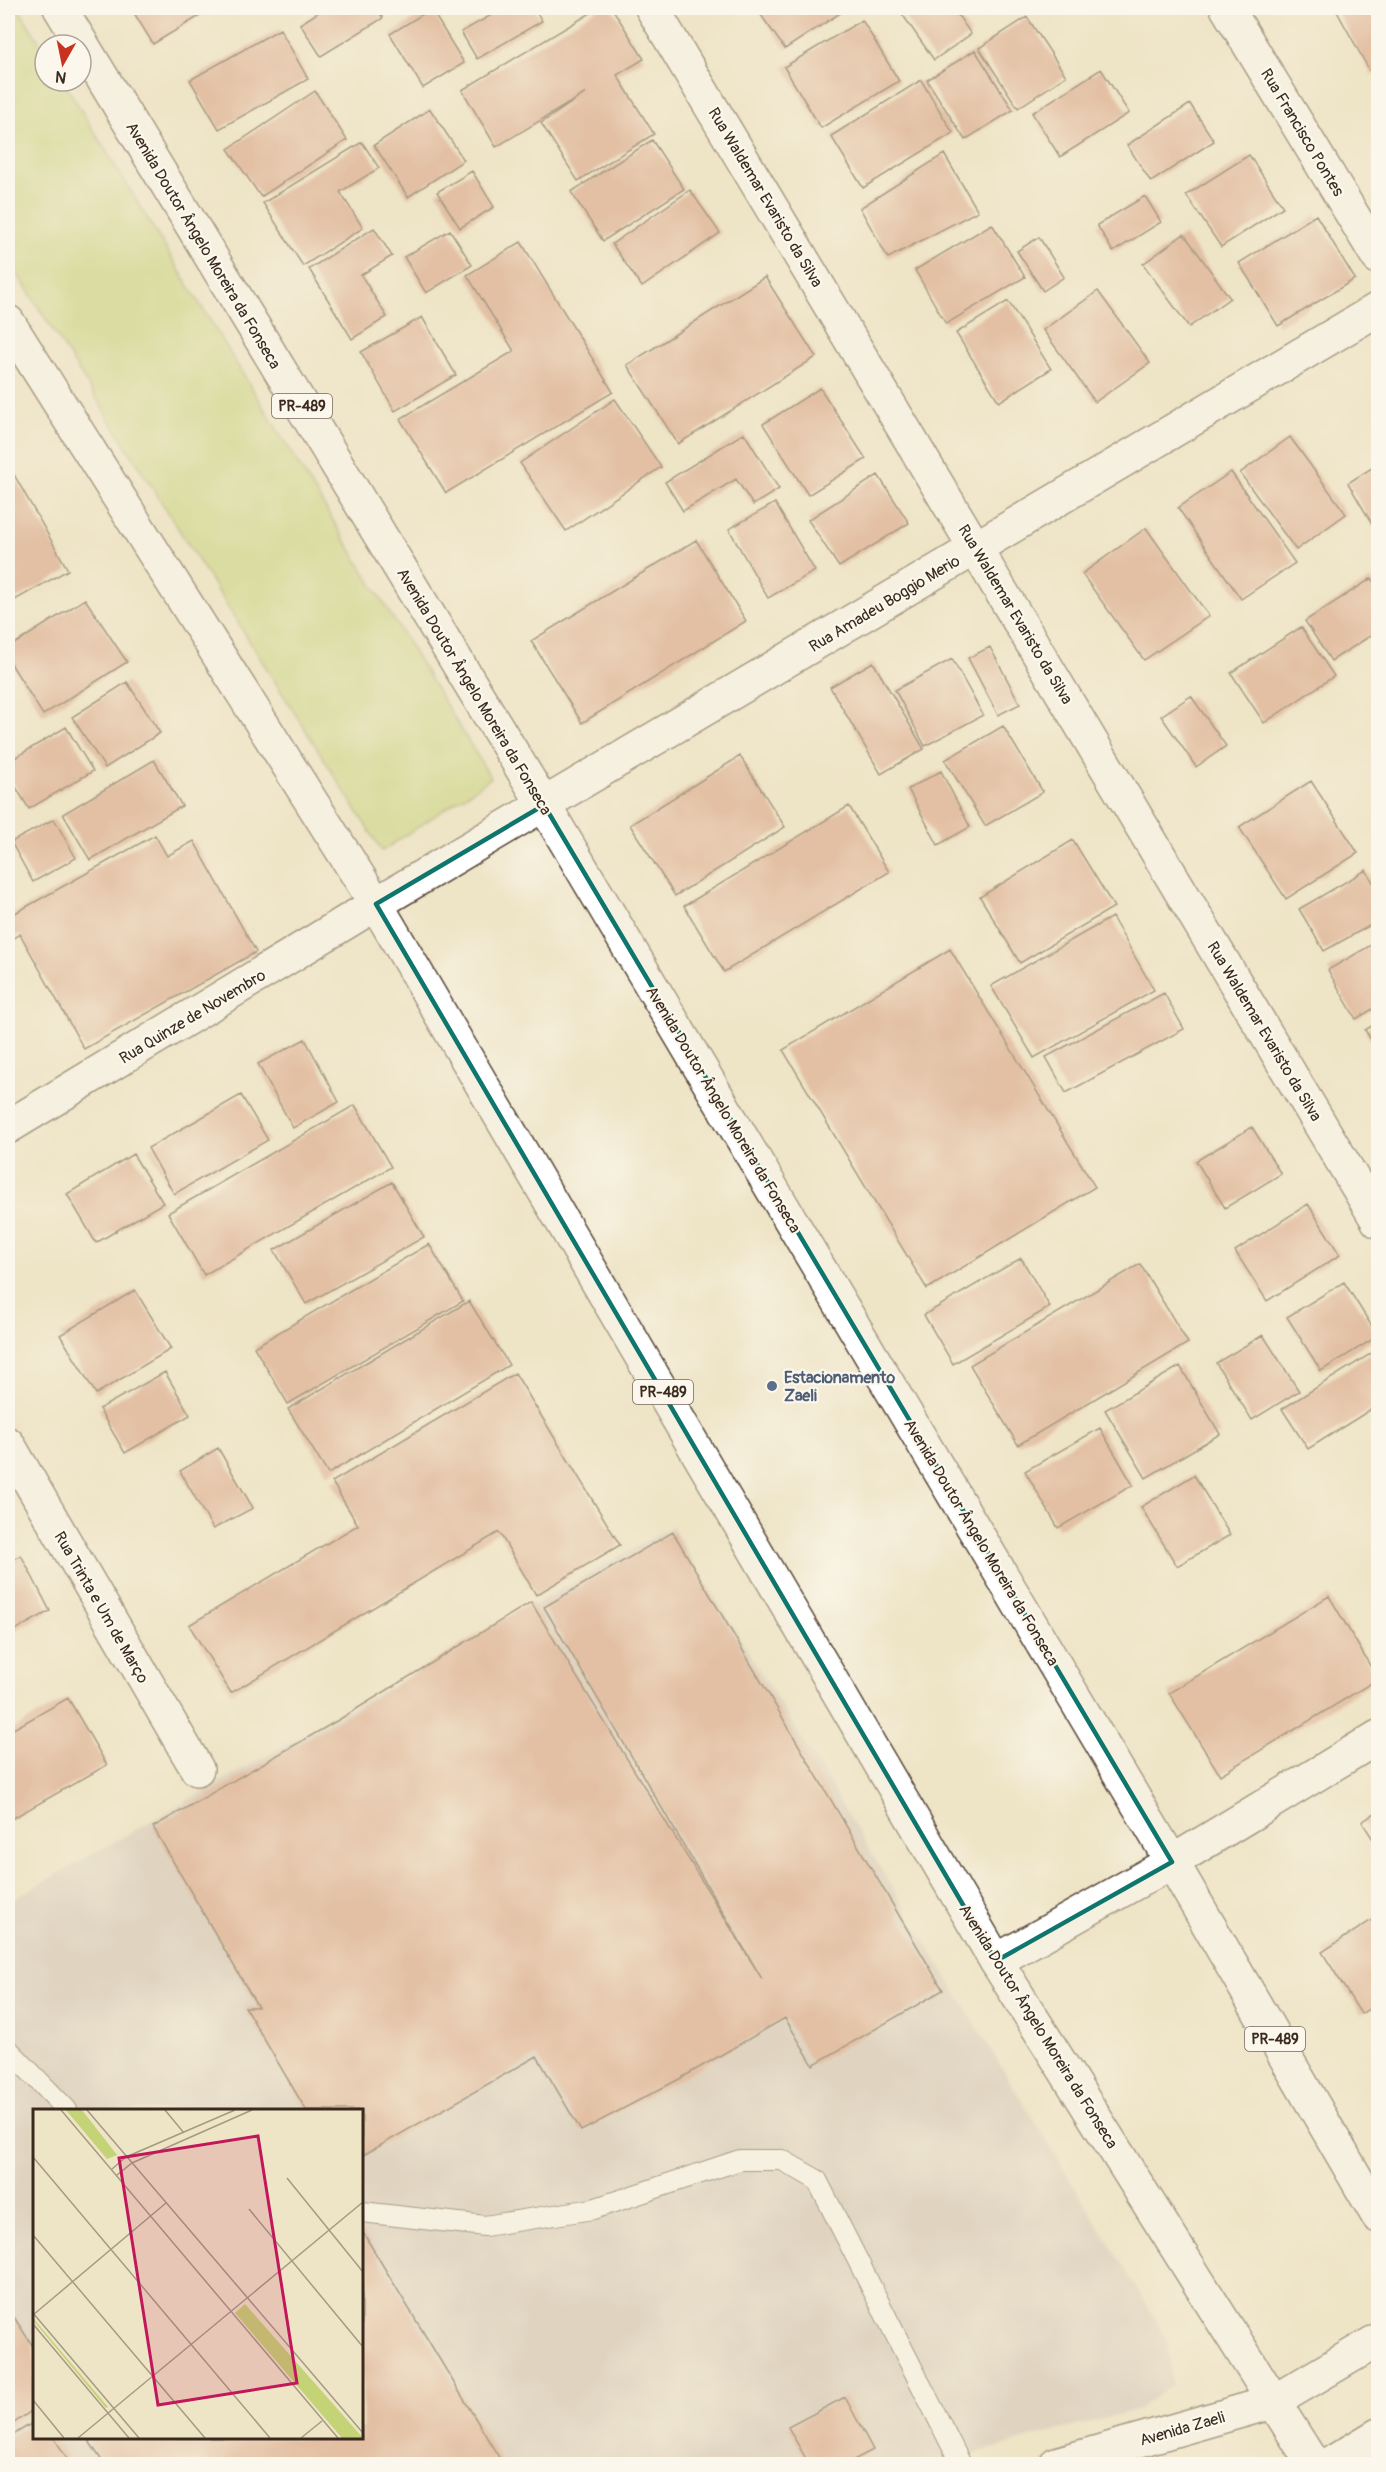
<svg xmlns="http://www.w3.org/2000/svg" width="1386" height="2472" viewBox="0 0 1386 2472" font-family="Pangolin,sans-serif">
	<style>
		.industrial { fill: #cec1ba; fill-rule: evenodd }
		.green { fill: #c3d375; stroke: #7f7e4a; stroke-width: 1.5 }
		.building { fill: #d5957a }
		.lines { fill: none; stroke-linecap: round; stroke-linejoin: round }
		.lane-casing { stroke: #564637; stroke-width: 22 }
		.street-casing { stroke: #564637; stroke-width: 36 }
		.secondary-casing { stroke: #564637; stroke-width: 36 }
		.primary-casing { stroke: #564637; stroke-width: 36 }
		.lane { stroke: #fff; stroke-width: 20 }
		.street { stroke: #fff; stroke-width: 33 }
		.secondary { stroke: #fff; stroke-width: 33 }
		.primary { stroke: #fff; stroke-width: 33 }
		.marked { fill: none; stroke: #0f766e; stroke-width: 4.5; stroke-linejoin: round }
		.service-dot { fill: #5c6f8a; stroke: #fbf7ec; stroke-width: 2 }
		.labels { text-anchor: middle; stroke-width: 4.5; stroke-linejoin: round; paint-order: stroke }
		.shield { fill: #fbf7ec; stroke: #75685c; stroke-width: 1.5 }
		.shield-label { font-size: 15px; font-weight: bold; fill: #3b2a1e }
		.street-label { font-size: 16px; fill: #3b2a1e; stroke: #fbf7ec }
		.service-label { font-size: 16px; font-weight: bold; fill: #4e5e75; stroke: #fbf7ec; text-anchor: start }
		.inset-road { fill: none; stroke: #a69a83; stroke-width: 1.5 }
		.view { fill: #c2185b; fill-opacity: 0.15; stroke: #c2185b; stroke-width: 3 }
		.inset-edge { fill: none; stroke: #3b2a1e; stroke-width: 3 }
	</style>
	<rect width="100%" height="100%" fill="#fbf7ec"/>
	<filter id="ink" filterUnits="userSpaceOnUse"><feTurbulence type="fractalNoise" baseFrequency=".0167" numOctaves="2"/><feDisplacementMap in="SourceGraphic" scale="12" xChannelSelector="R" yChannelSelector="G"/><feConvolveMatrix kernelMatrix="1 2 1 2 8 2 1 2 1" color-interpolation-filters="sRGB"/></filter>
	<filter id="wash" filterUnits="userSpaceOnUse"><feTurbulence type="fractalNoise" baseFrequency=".008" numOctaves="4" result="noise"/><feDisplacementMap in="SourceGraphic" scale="24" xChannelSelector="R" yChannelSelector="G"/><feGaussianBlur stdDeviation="1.35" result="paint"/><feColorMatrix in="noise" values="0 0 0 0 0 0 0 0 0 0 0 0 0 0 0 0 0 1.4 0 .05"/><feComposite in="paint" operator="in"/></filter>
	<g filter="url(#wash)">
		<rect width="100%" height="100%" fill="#eee4c6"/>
		<!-- industrial -->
		<path class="industrial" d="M672,1527L1151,2312L1167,2340L1172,2384L1139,2409L935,2464H8V1902ZM34,2110H362V2438H34Z"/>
		<!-- green -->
		<path class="green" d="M8,8H18L45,51V81H63L491,778L382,851L8,259Z"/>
		<g id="blocks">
			<!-- building -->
			<path class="building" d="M131,8H213L153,44Z
				M325,8H376L383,18L321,56L300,24Z
				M504,8H534L542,21L477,59L461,32Z
				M599,8H612L644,59L617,75L654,134L578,181L541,123L586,93L496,147L462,90Z
				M756,8H848L785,49Z
				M898,8H953L971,34L934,60Z
				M1006,8H1021L1010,15Z
				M1335,8H1369L1378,24V71L1372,75Z
				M431,9L464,63L423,88L390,34Z
				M1027,17L1066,76L1018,108L979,48Z
				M862,20L899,81L821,128L784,67Z
				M280,29L308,79L219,129L190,80Z
				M975,50L1013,110L965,140L927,80Z
				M1101,69L1129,113L1060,157L1032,113Z
				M921,80L953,133L863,188L831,136Z
				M315,91L347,140L261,197L228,149Z
				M1190,104L1214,141L1151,182L1127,145Z
				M430,109L464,160L408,197L374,145Z
				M652,140L684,189L603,241L571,192Z
				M362,142L379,168L340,192L363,228L303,266L263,203Z
				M944,154L978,211L888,258L860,208Z
				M1249,155L1283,207L1221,247L1186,195Z
				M472,171L494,207L460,228L437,192Z
				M690,190L720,233L642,287L612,244Z
				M1145,196L1161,222L1113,252L1097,225Z
				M1316,215L1355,279L1278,326L1239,263Z
				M992,224L1025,277L946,324L915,270Z
				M374,228L392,256L361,275L387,317L352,339L309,269Z
				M450,230L472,265L426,293L404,257Z
				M1184,234L1230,298L1189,327L1143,264Z
				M1039,237L1064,277L1043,291L1017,251Z
				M521,242L613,392L446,493L400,419L514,351L467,275Z
				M765,277L816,357L678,444L627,365Z
				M1098,291L1150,363L1095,402L1043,330Z
				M1008,301L1051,369L999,402L956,333Z
				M422,317L456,375L395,411L361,352Z
				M820,388L866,459L808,495L763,424Z
				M615,399L661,467L566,531L520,463Z
				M744,433L779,489L753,505L736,479L683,511L665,482Z
				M1290,437L1346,514L1296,550L1240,473Z
				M8,464L68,570L8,604Z
				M1378,464V534L1348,483Z
				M1231,472L1295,563L1241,599L1178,508Z
				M878,475L909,523L839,567L808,520Z
				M775,503L815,571L768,598L729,529Z
				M1146,528L1209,616L1144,660L1082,574Z
				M696,540L746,621L582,723L531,641Z
				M1372,578L1378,589V631L1331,661L1305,621Z
				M85,599L127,662L43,715L8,659V648Z
				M1301,627L1334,676L1264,723L1231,673Z
				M990,647L1020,704L998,715L968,658Z
				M952,659L983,715L925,746L895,690Z
				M873,662L924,749L881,774L830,687Z
				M127,682L160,733L105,768L72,717Z
				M1191,696L1226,746L1196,767L1161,716Z
				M1003,726L1043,792L985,826L945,760Z
				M66,727L93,771L29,809L8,774V762Z
				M740,756L785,827L675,896L630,825Z
				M154,760L182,806L90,860L63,814Z
				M941,771L970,827L938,845L908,789Z
				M1311,781L1358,853L1286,899L1239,827Z
				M849,806L889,872L724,972L684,906Z
				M54,819L76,858L33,882L11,842Z
				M155,835L167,856L194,841L256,952L84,1049L20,934L8,941V917Z
				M1073,840L1114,907L1020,963L980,897Z
				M1366,870L1378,891V921L1324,951L1299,909Z
				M1112,917L1154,990L1034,1058L991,986Z
				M1378,941V1006L1356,1019L1328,970Z
				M950,949L1095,1187L927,1289L783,1050Z
				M1164,993L1184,1029L1066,1093L1046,1057Z
				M1378,1022V1051L1365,1030Z
				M305,1039L339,1102L293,1128L258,1064Z
				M241,1095L268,1140L174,1194L148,1148Z
				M355,1105L391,1167L204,1275L168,1213Z
				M1252,1127L1281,1174L1225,1208L1196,1161Z
				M133,1154L163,1203L96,1243L67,1194Z
				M392,1182L424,1237L306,1304L274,1250Z
				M1308,1204L1340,1255L1267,1301L1235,1251Z
				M429,1244L463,1301L288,1404L254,1347Z
				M1021,1258L1050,1307L953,1364L924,1315Z
				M1140,1264L1188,1343L1018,1445L970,1365Z
				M1344,1282L1378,1336L1321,1371L1287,1317Z
				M135,1290L171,1349L96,1394L60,1335Z
				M469,1301L509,1365L328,1474L288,1409Z
				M1263,1335L1299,1391L1252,1420L1216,1363Z
				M1378,1349V1405L1308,1449L1282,1409Z
				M1180,1366L1220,1434L1146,1478L1105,1410Z
				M165,1372L190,1415L125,1453L99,1409Z
				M515,1373L620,1545L536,1595L499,1532L231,1693L189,1625L358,1525L332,1482Z
				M1100,1428L1133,1485L1058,1528L1025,1471Z
				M218,1448L253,1508L213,1529L180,1471Z
				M1194,1475L1230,1535L1177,1566L1141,1507Z
				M673,1532L943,1990L813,2065L785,2018L683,2077L581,2131L537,2056L362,2156V2110H306L245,2007H258L153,1827L340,1719L531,1602L762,1979L544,1607Z
				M21,1555L50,1611L8,1634V1562Z
				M1329,1596L1378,1679L1220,1775L1169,1693Z
				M68,1698L107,1765L8,1821V1732Z
				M1378,1811V1847L1362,1822Z
				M1378,1916V2003L1361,2014L1322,1952Z
				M362,2231L503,2464H104L87,2438H362Z
				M8,2308L34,2348V2409L8,2427Z
				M845,2397L873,2450L846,2464H809L788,2427Z
				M34,2422V2438H54L71,2464H8V2438Z"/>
		</g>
	</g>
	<g filter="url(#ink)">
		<use href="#blocks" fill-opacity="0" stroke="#564637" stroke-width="1.5"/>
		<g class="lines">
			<!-- lane casing -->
			<g class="lane-casing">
				<path id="lane" d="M8,2049L67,2110
					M362,2212L485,2226L593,2209L740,2160H782L817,2180L961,2464"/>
			</g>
			<!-- street casing -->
			<g class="street-casing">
				<path id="street" d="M652,8L1378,1221
					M1227,8L1378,257
					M8,1127L376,904L1378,309
					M8,1444L197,1769
					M996,1961L1172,1862L1378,1737"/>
			</g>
			<!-- secondary casing -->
			<g class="secondary-casing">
				<path id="secondary" d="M1056,2464L1273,2402L1378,2340
					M1330,2464L1378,2435"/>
			</g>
			<!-- primary casing -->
			<g class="primary-casing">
				<path id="primary" d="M60,8L544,805L1172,1862L1378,2216
					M8,322L376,904L996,1961L1313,2464"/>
			</g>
			<!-- lane -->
			<use href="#lane" class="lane"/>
			<!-- street -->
			<use href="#street" class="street"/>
			<!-- secondary -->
			<use href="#secondary" class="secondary"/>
			<!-- primary -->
			<use href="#primary" class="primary"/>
		</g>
	</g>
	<!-- marked area -->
	<path d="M0 0H1386V2472H0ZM544,805L1172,1862L996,1961L376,904Z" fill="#eee4c6" fill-opacity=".55" fill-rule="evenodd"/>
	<path class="marked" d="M544,805L1172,1862L996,1961L376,904Z"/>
	<!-- markers -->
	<circle class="service-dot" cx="772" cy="1386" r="6"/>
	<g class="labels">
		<!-- shield labels -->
		<g class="shield">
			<rect x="272" y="394" width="60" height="24" rx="4.5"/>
			<rect x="633" y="1380" width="60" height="24" rx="4.5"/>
			<rect x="1245" y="2027" width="60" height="24" rx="4.5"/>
		</g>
		<g class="shield-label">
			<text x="302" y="411">PR-489</text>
			<text x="663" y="1397">PR-489</text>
			<text x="1275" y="2044">PR-489</text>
		</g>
		<!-- street labels -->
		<g class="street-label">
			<text transform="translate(1303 132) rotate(59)" y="6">Rua Francisco Pontes</text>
			<text transform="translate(766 197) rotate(59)" y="6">Rua Waldemar Evaristo da Silva</text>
			<text transform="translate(204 245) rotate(59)" y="6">Avenida Doutor Ângelo Moreira da Fonseca</text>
			<text transform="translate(884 603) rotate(-31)" y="6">Rua Amadeu Boggio Merio</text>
			<text transform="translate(1016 614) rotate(59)" y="6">Rua Waldemar Evaristo da Silva</text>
			<text transform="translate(475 691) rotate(59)" y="6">Avenida Doutor Ângelo Moreira da Fonseca</text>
			<text transform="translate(192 1016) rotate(-31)" y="6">Rua Quinze de Novembro</text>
			<text transform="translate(1265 1031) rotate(59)" y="6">Rua Waldemar Evaristo da Silva</text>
			<text transform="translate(724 1109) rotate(59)" y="6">Avenida Doutor Ângelo Moreira da Fonseca</text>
			<text transform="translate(982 1542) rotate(59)" y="6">Avenida Doutor Ângelo Moreira da Fonseca</text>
			<text transform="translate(102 1607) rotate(60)" y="6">Rua Trinta e Um de Março</text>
			<text transform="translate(1039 2026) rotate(58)" y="6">Avenida Doutor Ângelo Moreira da Fonseca</text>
			<text transform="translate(1182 2428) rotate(-16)" y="6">Avenida Zaeli</text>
		</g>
		<!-- service labels -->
		<g class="service-label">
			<text x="784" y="1383">Estacionamento<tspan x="784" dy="18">Zaeli</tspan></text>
		</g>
	</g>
	<!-- overview -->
	<g transform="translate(33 2109)">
		<rect width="330" height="330" fill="#eee4c6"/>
		<path d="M33,1H49L84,46L74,50ZM212,195L330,329H309L202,204ZM0,209L75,298L73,299L0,211Z" fill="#c3d375"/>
		<path class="inset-road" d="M28,1L305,329M54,1L330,324M132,1L151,24M0,48L237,329M79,60L93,48L202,1M84,66L99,54L219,1M254,69L330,163M216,100L330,238M0,126L172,329M0,204L106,329M0,206L133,94M0,215L96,329M0,291L31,329M45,329L330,93M268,329L289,312"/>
		<path class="view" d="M225,27L264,274L125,296L86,49Z"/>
		<rect width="330" height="330" class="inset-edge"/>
	</g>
	<!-- margin -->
	<rect width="1386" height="2472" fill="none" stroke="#fbf7ec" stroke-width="30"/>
	<!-- north arrow -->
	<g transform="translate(63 63) rotate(189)"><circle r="28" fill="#fbf7ec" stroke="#aea59a" stroke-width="1.5"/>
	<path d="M0-4.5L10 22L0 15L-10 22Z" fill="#c8321e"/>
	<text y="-9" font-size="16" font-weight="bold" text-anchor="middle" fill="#3b2a1e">N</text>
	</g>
</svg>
